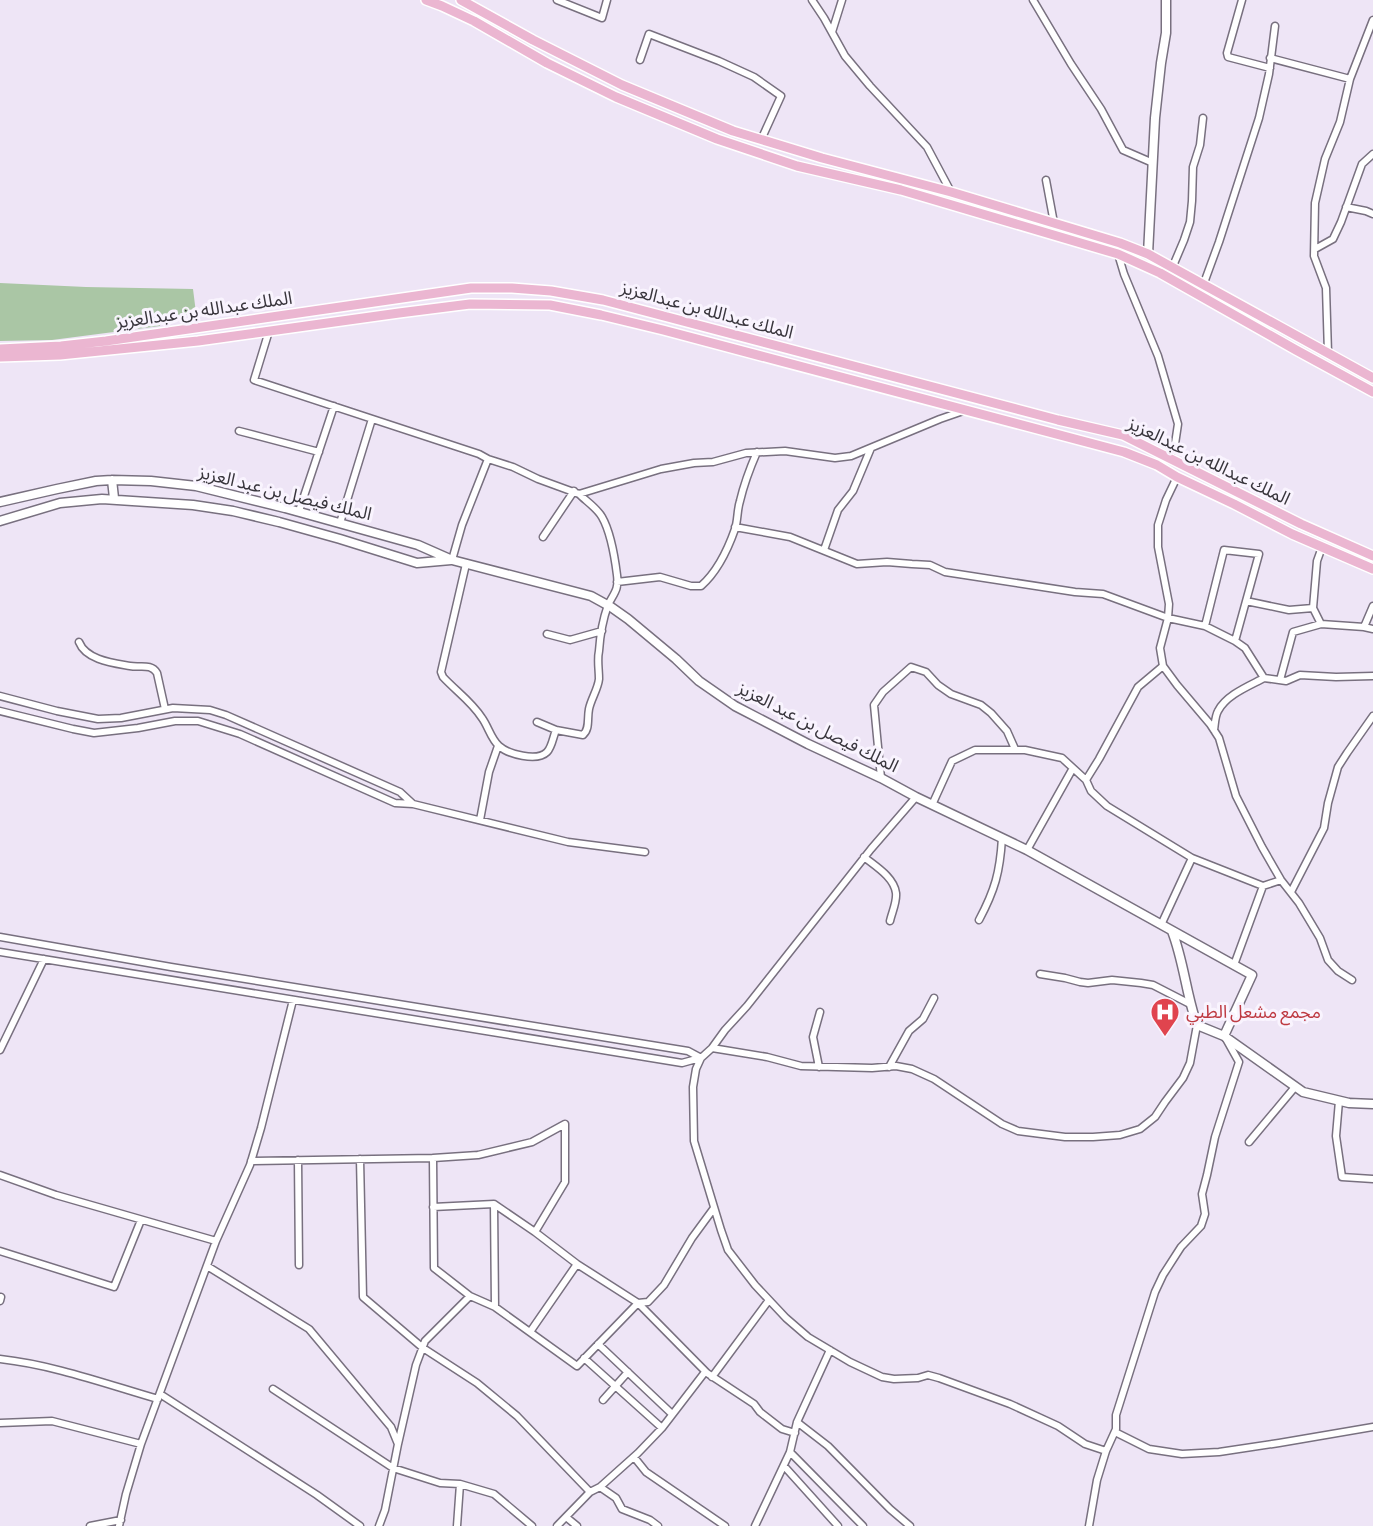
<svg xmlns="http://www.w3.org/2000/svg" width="1373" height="1526" viewBox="0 0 1373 1526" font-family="'Sofia Sans Condensed','Noto Sans Arabic',sans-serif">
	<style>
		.green { fill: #aac6a5 }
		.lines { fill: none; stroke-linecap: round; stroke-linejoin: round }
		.street-casing { stroke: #78707f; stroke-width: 9 }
		.secondary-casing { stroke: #78707f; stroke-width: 11 }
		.primary-casing { stroke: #fff; stroke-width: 12 }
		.street { stroke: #fff; stroke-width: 6 }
		.secondary { stroke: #fff; stroke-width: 8 }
		.primary { stroke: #ebb6d1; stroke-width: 9 }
		.labels { text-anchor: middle; stroke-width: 6; stroke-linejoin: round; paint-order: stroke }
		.street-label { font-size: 18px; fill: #39363d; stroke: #f9f4fe }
		.health-label { font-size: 18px; fill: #be3a42; stroke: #f9f4fe; text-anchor: start }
	</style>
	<rect width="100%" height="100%" fill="#eee5f6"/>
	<!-- green -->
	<path class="green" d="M0,283L86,287L193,289L196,313L161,319L160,326L52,340L0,341Z"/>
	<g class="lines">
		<!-- street casing -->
		<g class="street-casing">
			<path id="street" d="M557,0L602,18L607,0
				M812,0L824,18L845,56L870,86L927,147L951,192
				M1033,0L1071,64L1101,109L1123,150L1153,163
				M1242,0L1227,53L1228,57L1270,68
				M832,32L842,0
				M1270,58L1350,79
				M640,60L649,34L719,61L754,77L781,96L761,140
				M1046,180L1054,223
				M1346,207L1366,211L1373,214
				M1315,249L1333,239L1341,222L1362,164L1373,154
				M1118,254L1124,274L1158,356L1178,424L1175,444L1169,457
				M1173,266L1184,240L1190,222L1192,201L1193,167L1200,145L1203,118
				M1204,283L1219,242L1259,118L1269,74L1275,26
				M269,331L254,380L479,454L488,459
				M1328,353L1326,288L1314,256L1315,203L1325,159L1340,122L1350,79L1373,20
				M239,431L319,452
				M1177,477L1166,500L1158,525V547L1169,604L1168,618L1160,648L1163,666L1177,685L1210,724L1219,738L1236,796L1262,847L1281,880L1299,903L1320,938L1328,960L1338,971L1352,980
				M299,511L334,406
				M340,523L372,419
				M735,527L790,537L857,564L887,562L912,564L930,565L945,572L1075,592L1103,594L1168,618L1205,626L1235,641L1245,648L1264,678C1249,686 1226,695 1218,711C1215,716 1215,724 1214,730
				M543,537L574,491
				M824,550L838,510L853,491L871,448
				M452,560L462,525L488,459L513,467L538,479L579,494L661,469L694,463L713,462L746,453L785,451L835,458L851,456L940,419L966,410
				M466,564L441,672L443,677C456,691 472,702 482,718C488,726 491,739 499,746C508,754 537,762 547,752C552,747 553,737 556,730
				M617,582L660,577L691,586H701C717,572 728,549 735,529C738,520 737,510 740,501C744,484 750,468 757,452
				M1246,601L1289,610L1313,608L1317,561L1322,547
				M1313,608L1321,624
				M1205,626L1224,550L1259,554L1235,641
				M1364,627L1373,629
				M547,634L570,640L602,631
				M79,642C86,660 113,663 130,666C140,668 151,663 157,673L165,709
				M1264,678L1286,681L1300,675L1336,677L1373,676
				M1280,680L1293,632L1321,624L1364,627L1373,606
				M0,696L57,711L98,719L121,718L173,708L210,710L226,715L400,792L413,804L395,803L240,734L198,721H175L138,728L94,733L73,729L0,711
				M537,722L556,730L583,735C590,729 587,719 589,709C591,699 598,689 599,679C599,669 597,660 599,651C600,636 603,619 608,605C614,593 619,590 617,575C615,559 610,531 602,517C597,508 586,501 579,494
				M881,778L874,705L883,692L911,667L926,672L938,685L951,694L981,705L991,713L1007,731L1015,749
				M1086,780L1099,759L1138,687L1163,666
				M916,797L871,849L747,1006L725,1030L712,1048L701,1058L696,1069L693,1087L694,1141L721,1230L728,1250L755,1285L786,1318L808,1337L850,1362L882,1377L894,1379L918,1378L928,1375L939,1378L1010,1404L1058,1426L1085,1444L1106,1451
				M413,804L568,842L645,852
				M932,805L952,761L975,750H1025L1062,758L1086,780L1091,791L1107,806L1192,858L1263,886L1281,880
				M480,820L489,772L498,746
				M1027,850L1073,768
				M864,857C875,866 894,877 896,893C897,902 892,912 890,921
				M1291,892L1324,828L1328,803L1338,767L1347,753L1373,716
				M979,920C995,890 1000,872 1002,838
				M1161,925L1192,858
				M0,937L171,967L688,1051L701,1058
				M0,952L682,1063L700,1058
				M1234,965L1263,886
				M1040,974L1065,978L1080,982L1088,983L1112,980L1141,983L1153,985L1190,1004
				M712,1048L767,1057L801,1066L872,1068L896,1066L912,1069L934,1079L1002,1124L1018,1131L1065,1137H1093L1120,1135L1140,1129L1155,1117L1165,1102L1183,1078L1190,1063L1197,1025
				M0,1050L44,959
				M819,1067L813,1037L820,1012
				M889,1067L909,1031L923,1019L934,998
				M1339,1101L1336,1136L1342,1177L1373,1179
				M1249,1142L1295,1087
				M433,1158L478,1155L532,1142L565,1124V1182L535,1232
				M360,1159L363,1297L423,1348L477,1383L517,1416L590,1492
				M298,1160L299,1265
				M251,1161L433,1158L434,1268L470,1296L425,1341L416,1365L398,1444
				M0,1175L56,1195L216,1241
				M494,1204L495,1307
				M433,1207L494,1204L535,1232L577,1264L638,1303L577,1366L495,1307L470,1296
				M0,1251L114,1287L141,1220
				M207,1266L309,1329L391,1427L398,1444L385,1510L379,1526
				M0,1301L1,1297
				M638,1303L707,1373L754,1404L760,1412L782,1429L795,1433
				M638,1303L648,1302L664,1285L692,1238L714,1208
				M530,1332L577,1264
				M598,1344L672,1414
				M584,1358L662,1428
				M0,1359C54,1365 106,1384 158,1399
				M712,1377L769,1300
				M273,1389L393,1468L440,1483L460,1484L494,1494L532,1526
				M160,1394L317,1495L360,1526
				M603,1400L628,1372
				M797,1422L828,1446L890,1509L910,1526
				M0,1423L52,1421L141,1444
				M1115,1432L1149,1449L1182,1454L1219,1452L1279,1443L1373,1427
				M790,1452L863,1526
				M634,1457L646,1472L725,1526
				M784,1466L838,1526
				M600,1487L638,1453L662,1428L705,1372
				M566,1517L577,1526
				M90,1526L121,1520
				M119,1526L126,1494L141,1444L216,1241L250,1165L261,1128L293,1000
				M457,1526L460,1484
				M557,1526L590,1492L600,1487L616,1498L622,1509L650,1520L658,1526
				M755,1526L790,1452L797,1422L830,1350
				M1089,1526L1097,1480L1106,1451L1116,1429V1415L1155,1292L1163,1275L1181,1247L1201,1226L1205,1214L1202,1194L1207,1175L1215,1137L1239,1062L1225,1037"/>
		</g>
		<!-- secondary casing -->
		<g class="secondary-casing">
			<path id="secondary" d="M1148,254L1155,118L1161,63L1166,33V0
				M112,480L114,498
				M0,502L57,489L96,481L112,480L151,481L196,486L285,508L418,545L452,560L591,596L611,607L628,619L676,659L699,681L735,706L808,744L881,778L916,797L1027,850L1252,975L1224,1036
				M0,521L60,503L102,499L193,505L233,511L279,522L340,539L417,563L451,560
				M1172,931C1184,962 1186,994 1197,1025L1224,1036L1303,1092L1349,1103L1373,1104"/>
		</g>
		<!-- primary casing -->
		<g class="primary-casing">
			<path id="primary" d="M426,0L442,6L474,21L547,63L616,97L717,139L797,166L901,190L1118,254L1160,273L1296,350L1373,392
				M461,0L533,40L622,85L733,131L822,158L951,192L1120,243L1148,254L1373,378
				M0,349L61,346L106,341L471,288H512L551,291L603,300L1058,420L1123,435L1301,524L1373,556
				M0,357L60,355L198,341L399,313L470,304L550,305L601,315L663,330L1124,452L1157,465L1177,477L1234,504L1292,534L1373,569"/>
		</g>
		<!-- street -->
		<use href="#street" class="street"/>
		<!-- secondary -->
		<use href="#secondary" class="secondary"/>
		<!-- primary -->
		<use href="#primary" class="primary"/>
	</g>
	<!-- icons -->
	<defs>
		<g id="hospital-pin" transform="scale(1.5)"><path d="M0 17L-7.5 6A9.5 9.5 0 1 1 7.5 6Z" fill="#e0444e" stroke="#f9f4fe"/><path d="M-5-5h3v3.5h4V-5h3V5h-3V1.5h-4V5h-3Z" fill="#fff"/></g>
	</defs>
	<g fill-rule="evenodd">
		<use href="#hospital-pin" x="1165" y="1012"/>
	</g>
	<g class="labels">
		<!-- street labels -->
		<g class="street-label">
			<text transform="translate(204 310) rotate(-8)" y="6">الملك عبدالله بن عبدالعزيز</text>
			<text transform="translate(707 310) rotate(15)" y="6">الملك عبدالله بن عبدالعزيز</text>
			<text transform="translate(1209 461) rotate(26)" y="6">الملك عبدالله بن عبدالعزيز</text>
			<text transform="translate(285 493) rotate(14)" y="6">الملك فيصل بن عبد العزيز</text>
			<text transform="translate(818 727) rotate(27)" y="6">الملك فيصل بن عبد العزيز</text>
		</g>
		<!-- health labels -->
		<g class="health-label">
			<text x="1186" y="1018">مجمع مشعل الطبي</text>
		</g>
	</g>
</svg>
